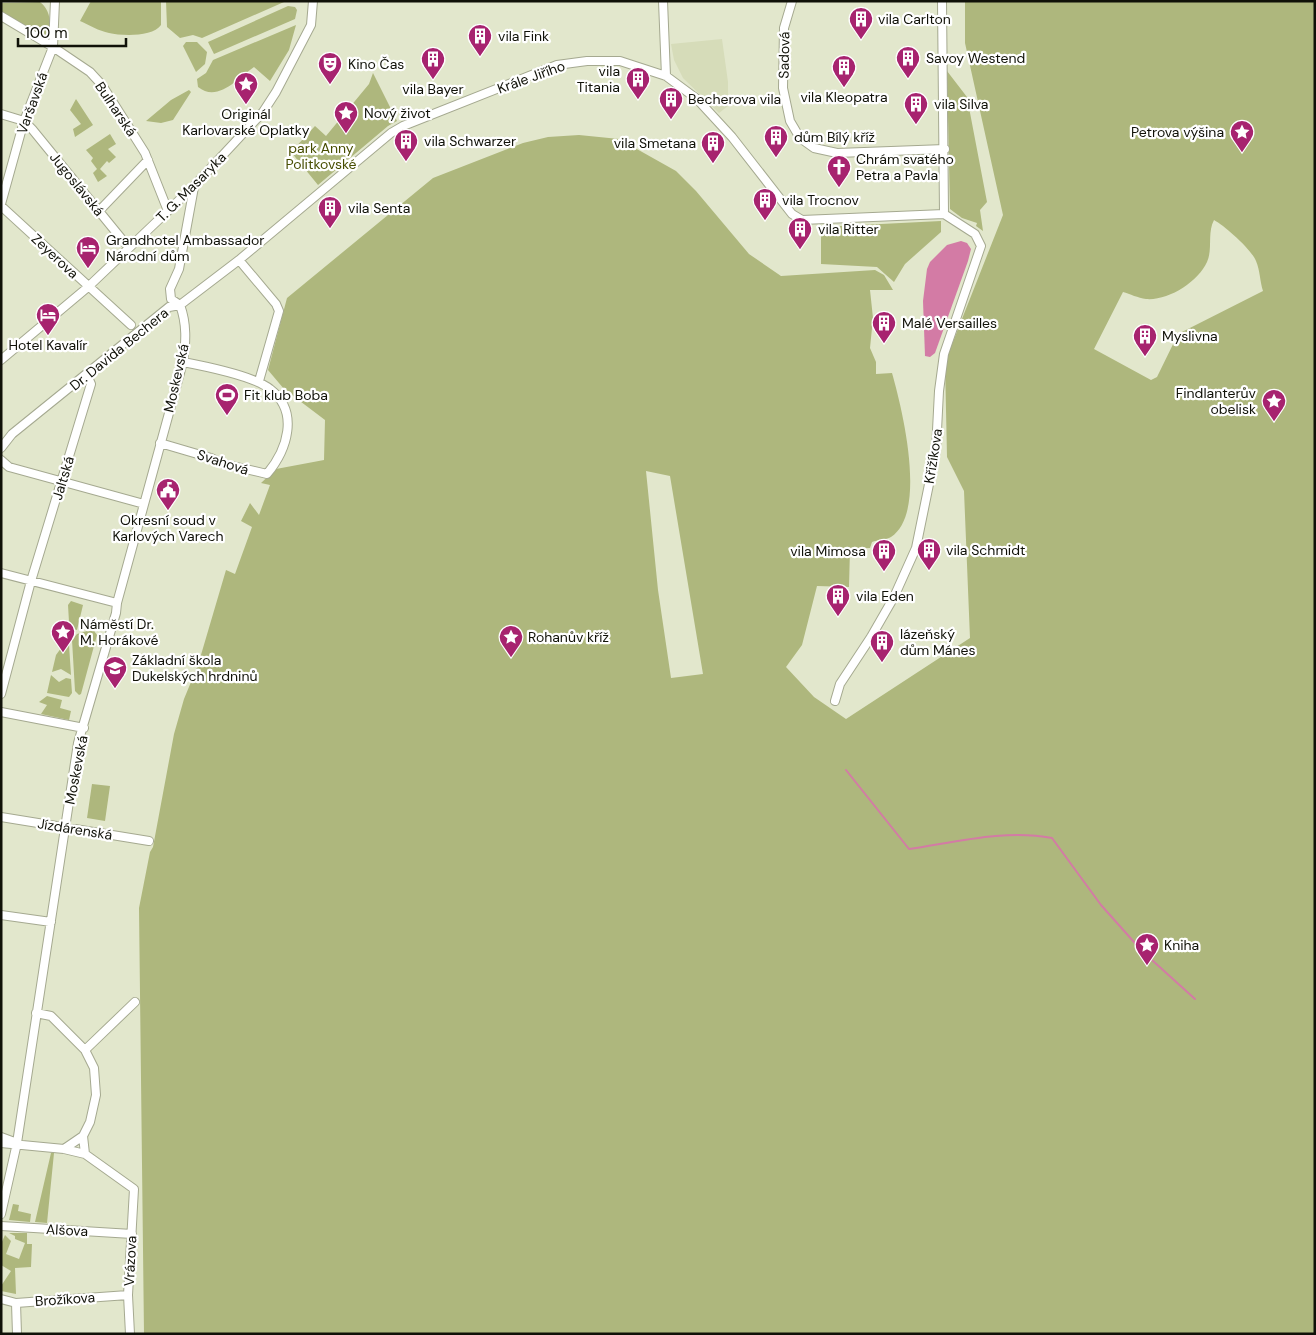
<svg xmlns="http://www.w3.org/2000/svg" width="1316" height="1335" viewBox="0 0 1316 1335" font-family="'DM Sans',sans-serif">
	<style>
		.built { fill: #d6dcb9 }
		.green { fill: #aeb77d; fill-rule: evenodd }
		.water { fill: #d37ba5 }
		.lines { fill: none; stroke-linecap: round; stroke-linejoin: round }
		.stream { stroke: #d37ba5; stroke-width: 2 }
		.minor-casing { stroke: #a5a990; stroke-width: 10 }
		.minor { stroke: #fff; stroke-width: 8 }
		.labels { text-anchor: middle; stroke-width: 4.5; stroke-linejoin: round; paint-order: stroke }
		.poi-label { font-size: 14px; fill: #101108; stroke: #fff; text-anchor: start }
		.street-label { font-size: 14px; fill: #101108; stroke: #fff }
		.park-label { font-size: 14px; fill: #474d00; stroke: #fff }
	</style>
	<rect width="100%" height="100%" fill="#e2e7cc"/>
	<!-- built -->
	<path class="built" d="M722,39L728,82V99L726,100L728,106L719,113L683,78L674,60L671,44Z"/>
	<!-- green -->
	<path class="green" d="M91,1H161V25C153,37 122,36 109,33C99,31 89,25 80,21Z
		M166,1H283L284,2L202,38L193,35L180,38L167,27Z
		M965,1H1315V1334H144L139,908L150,852L153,847L174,734L184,699L198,665L226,570L235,574L252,527L241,521L250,503L259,515L270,485L261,483L276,469L324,460L325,420L284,389L268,370L287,298L433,178L523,143L548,137L579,135L619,139L676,171L696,191L749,254L781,276L875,270L884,275L893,290H870L873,318L870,348L876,362V374L892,373C902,408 928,513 891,537C886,540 877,540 872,542L870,548L850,549L849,587L817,586L802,645L786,667L814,697L846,719L970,638L964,491L947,457L945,362L1003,215L965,43ZM1214,220C1225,226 1252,250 1256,261C1260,270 1260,282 1263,291L1178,334L1157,377L1151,380L1094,349L1123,292C1130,294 1138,298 1146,299C1168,301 1198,282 1207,262C1213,249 1207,233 1214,220ZM646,471L670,476L703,674L671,678L658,590Z
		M40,2C50,9 53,26 47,36L42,37L1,14V3Z
		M288,6L295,7L297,10L295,19L214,54L208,42Z
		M296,25L289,50L270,81L254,67C238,78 218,103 198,87L197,79L206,73L213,60Z
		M186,42H197L207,52L205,64L196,72L183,46Z
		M947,71L967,97L987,202L980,210L983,231L976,226L977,223L962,218L950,209Z
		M373,73L397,121L388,126L318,185L291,152L315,126L326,136L369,84Z
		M189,90L191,92L173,120L161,123L146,121L171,100Z
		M76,99L93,125L75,137L73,129L81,124L70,110Z
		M110,134L116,144L108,149L116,157L109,163L107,161L100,169L107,176L98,182L93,173L97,169L91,161L93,158L86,150Z
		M941,221V232L905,264L894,282L877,267L821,264V227Z
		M71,601L83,605L77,630L73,629L69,622L68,605Z
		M87,631H94L97,635L81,694L79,695L75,691L72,640L77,634Z
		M64,644L69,645L71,675L61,669L52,672L56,655Z
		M51,675L59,682L66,678L71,679L72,693L69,697L47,693Z
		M47,696L62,700L60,708L71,711L69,720L41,714L47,705L39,702Z
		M92,784L110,786L105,821L87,818Z
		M51,1153H54L47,1223L35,1222Z
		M13,1204L19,1205L18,1211L31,1214L30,1222L9,1220Z
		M9,1233H27V1244H32L31,1267L15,1268L16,1294L1,1291V1286L11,1271L1,1265V1244L5,1235L11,1241L6,1254L19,1259L25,1243L15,1239V1236Z"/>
	<!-- water -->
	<path class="water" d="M961,241L967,243L971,249L968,261L935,353L930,357L925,356L923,301L927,269L930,262L947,245Z"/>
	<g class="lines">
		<!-- stream -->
		<path class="stream" d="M846,770L909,849C956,842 1006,829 1052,838L1101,905L1142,951L1195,999"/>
		<!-- minor casing -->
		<g class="minor-casing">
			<path id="minor" d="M663,1L666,76
				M792,1L784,28L783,88L790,121L800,138L814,148L837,153L945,149
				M942,1L944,214
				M1,16L53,47L90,72L102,85L145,153L168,211
				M1,114L24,121L32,129L129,248
				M1,204L24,121L53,47L55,1
				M1,206L131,325
				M99,211L148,160
				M239,260L276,304L279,311L259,381
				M180,305L171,299L170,289L179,269L194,187
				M1,360L88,287L129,248L194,186L263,112L276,92L311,25L313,1
				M160,443L211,458L224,464L267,474C287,450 300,412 270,389C254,376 204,366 183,362
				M1,448L12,434L169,307L180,305L239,260L391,133L403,126L557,65L587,61H620L666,76L697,99L732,137L792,214L802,220L944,214
				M1,460L9,467L144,504
				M1,573L117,603
				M1,694L31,581L91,384L87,375
				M835,701L840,684L871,637L894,597L916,548L936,450L939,391L944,354L981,246L975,234L944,214
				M1,712L84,728
				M1,817L149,841
				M1,915L51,922
				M36,1013L51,1016L85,1050L94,1068L96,1095L90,1122L83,1136L64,1149
				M85,1050L135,1002
				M83,1136L85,1154
				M1,1137L17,1143
				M1,1143L64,1149L85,1154L134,1189L128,1295L130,1334
				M1,1214L17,1143L78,743L116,613L117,603L183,362C186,342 187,324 180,305
				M1,1226L132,1234
				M1,1299L16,1303L128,1295
				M16,1303L17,1334"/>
		</g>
		<!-- minor -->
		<use href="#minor" class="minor"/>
	</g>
	<!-- icons -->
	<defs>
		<g id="building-pin" transform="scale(1.25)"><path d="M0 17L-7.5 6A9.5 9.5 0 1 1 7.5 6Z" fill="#a7236f" stroke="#fff"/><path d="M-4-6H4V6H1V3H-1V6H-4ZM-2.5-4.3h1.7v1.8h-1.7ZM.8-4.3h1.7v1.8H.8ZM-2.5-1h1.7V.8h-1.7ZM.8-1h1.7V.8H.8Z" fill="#fff"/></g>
		<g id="theatre-pin" transform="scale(1.25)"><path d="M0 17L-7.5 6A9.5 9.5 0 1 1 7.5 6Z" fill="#a7236f" stroke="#fff"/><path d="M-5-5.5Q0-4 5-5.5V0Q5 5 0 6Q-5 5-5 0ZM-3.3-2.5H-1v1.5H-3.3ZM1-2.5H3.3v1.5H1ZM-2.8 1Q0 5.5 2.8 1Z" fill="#fff"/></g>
		<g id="sight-pin" transform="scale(1.25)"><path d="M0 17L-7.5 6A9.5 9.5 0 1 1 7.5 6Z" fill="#a7236f" stroke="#fff"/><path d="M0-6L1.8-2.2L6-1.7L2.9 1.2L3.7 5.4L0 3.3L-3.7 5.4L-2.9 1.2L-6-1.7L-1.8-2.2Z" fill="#fff"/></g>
		<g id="church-pin" transform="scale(1.25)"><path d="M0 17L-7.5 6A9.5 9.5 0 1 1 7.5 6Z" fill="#a7236f" stroke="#fff"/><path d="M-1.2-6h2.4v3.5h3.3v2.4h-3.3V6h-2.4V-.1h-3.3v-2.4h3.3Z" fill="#fff"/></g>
		<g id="hotel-pin" transform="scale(1.25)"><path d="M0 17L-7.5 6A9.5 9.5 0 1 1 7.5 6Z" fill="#a7236f" stroke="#fff"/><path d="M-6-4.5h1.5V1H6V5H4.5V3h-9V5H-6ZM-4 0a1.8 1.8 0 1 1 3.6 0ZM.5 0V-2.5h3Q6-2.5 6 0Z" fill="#fff"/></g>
		<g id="stadium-pin" transform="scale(1.25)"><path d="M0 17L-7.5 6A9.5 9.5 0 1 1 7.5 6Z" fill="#a7236f" stroke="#fff"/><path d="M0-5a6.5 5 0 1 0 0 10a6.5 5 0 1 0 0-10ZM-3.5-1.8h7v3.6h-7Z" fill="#fff"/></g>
		<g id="civic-pin" transform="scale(1.25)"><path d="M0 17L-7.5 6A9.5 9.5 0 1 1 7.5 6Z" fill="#a7236f" stroke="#fff"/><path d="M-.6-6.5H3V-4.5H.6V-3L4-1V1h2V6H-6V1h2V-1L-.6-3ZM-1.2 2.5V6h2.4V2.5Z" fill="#fff"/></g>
		<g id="school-pin" transform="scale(1.25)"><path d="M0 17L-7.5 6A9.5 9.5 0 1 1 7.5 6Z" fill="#a7236f" stroke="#fff"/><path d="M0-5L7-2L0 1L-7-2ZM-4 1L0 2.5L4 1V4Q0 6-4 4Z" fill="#fff"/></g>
	</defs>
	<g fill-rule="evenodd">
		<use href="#building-pin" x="861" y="19"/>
		<use href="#building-pin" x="480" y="36"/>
		<use href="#building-pin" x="908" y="58"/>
		<use href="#building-pin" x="433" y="59"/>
		<use href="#theatre-pin" x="330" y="64"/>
		<use href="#building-pin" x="844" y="67"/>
		<use href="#building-pin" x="638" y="79"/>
		<use href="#sight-pin" x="246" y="84"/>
		<use href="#building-pin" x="671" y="99"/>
		<use href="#building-pin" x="916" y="104"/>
		<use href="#sight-pin" x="346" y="113"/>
		<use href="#sight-pin" x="1242" y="132"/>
		<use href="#building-pin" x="776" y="137"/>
		<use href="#building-pin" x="406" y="141"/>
		<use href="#building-pin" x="713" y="143"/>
		<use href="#church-pin" x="839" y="167"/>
		<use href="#building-pin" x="765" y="200"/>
		<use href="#building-pin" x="330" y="208"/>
		<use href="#building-pin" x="800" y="229"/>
		<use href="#hotel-pin" x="88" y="248"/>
		<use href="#hotel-pin" x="48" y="315"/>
		<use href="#building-pin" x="884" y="323"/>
		<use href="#building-pin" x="1145" y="336"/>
		<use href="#stadium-pin" x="227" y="395"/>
		<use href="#sight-pin" x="1274" y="401"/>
		<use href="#civic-pin" x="168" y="490"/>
		<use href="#building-pin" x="929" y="550"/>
		<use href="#building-pin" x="884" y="551"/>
		<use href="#building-pin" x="838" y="596"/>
		<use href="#sight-pin" x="63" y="632"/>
		<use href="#sight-pin" x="511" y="637"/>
		<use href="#building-pin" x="882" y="642"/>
		<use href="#school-pin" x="115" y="668"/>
		<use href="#sight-pin" x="1147" y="945"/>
	</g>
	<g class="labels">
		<!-- poi labels -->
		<g class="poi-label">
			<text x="878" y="24">vila Carlton</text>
			<text x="498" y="41">vila Fink</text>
			<text x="926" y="63">Savoy Westend</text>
			<text x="348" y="69">Kino Čas</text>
			<text x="620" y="76" text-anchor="end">vila<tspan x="620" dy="16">Titania</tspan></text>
			<text x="433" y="94" text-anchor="middle">vila Bayer</text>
			<text x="844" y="102" text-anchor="middle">vila Kleopatra</text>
			<text x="688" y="104">Becherova vila</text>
			<text x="934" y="109">vila Silva</text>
			<text x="364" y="118">Nový život</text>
			<text x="246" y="119" text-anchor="middle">Originál<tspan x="246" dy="16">Karlovarské Oplatky</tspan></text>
			<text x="1224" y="137" text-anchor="end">Petrova výšina</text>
			<text x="794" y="142">dům Bílý kříž</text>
			<text x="424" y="146">vila Schwarzer</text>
			<text x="696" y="148" text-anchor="end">vila Smetana</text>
			<text x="856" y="164">Chrám svatého<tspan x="856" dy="16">Petra a Pavla</tspan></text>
			<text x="782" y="205">vila Trocnov</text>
			<text x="348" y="213">vila Senta</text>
			<text x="818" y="234">vila Ritter</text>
			<text x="106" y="245">Grandhotel Ambassador<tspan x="106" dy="16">Národní dům</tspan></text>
			<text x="902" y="328">Malé Versailles</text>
			<text x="1162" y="341">Myslivna</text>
			<text x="48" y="350" text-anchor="middle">Hotel Kavalír</text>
			<text x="1256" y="398" text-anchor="end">Findlanterův<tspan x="1256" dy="16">obelisk</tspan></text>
			<text x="244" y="400">Fit klub Boba</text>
			<text x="168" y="525" text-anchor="middle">Okresní soud v<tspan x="168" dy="16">Karlových Varech</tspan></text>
			<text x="946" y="555">vila Schmidt</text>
			<text x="866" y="556" text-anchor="end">vila Mimosa</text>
			<text x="856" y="601">vila Eden</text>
			<text x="80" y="629">Náměstí Dr.<tspan x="80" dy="16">M. Horákové</tspan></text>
			<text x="900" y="639">lázeňský<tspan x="900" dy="16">dům Mánes</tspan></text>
			<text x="528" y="642">Rohanův kříž</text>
			<text x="132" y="665">Základní škola<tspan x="132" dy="16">Dukelských hrdninů</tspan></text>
			<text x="1164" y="950">Kniha</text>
		</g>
		<!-- street labels -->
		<g class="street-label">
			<text transform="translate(784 55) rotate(-89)" y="5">Sadová</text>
			<text transform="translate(531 77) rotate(-20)" y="5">Krále Jiřího</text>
			<text transform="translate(32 103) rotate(-70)" y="5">Varšavská</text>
			<text transform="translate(116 109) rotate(56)" y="5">Bulharská</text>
			<text transform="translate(77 184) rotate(51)" y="5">Jugoslávská</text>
			<text transform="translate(191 187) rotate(-45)" y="5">T. G. Masaryka</text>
			<text transform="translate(55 256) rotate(43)" y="5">Zeyerova</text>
			<text transform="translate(119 349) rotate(-39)" y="5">Dr. Davida Bechera</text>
			<text transform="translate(176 378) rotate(-77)" y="5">Moskevská</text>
			<text transform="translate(933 456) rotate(-81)" y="5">Křižíkova</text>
			<text transform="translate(223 462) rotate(18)" y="5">Svahová</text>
			<text transform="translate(63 478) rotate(-73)" y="5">Jaltská</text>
			<text transform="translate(76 770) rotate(-79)" y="5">Moskevská</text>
			<text transform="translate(75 829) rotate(9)" y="5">Jízdárenská</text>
			<text transform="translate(67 1230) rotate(3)" y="5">Alšova</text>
			<text transform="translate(130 1261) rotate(-87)" y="5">Vrázova</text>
			<text transform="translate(65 1299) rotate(-4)" y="5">Brožíkova</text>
		</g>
		<!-- park labels -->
		<g class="park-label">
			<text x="321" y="153">park Anny<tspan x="321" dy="16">Politkovské</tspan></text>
		</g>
	</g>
	<!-- border -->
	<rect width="1316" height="1335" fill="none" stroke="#101108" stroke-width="5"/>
	<!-- scale -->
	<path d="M18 38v8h108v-8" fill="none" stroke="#101108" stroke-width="2.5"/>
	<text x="25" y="38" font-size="15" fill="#101108" stroke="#ffffff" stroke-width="4" paint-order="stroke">100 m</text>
</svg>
